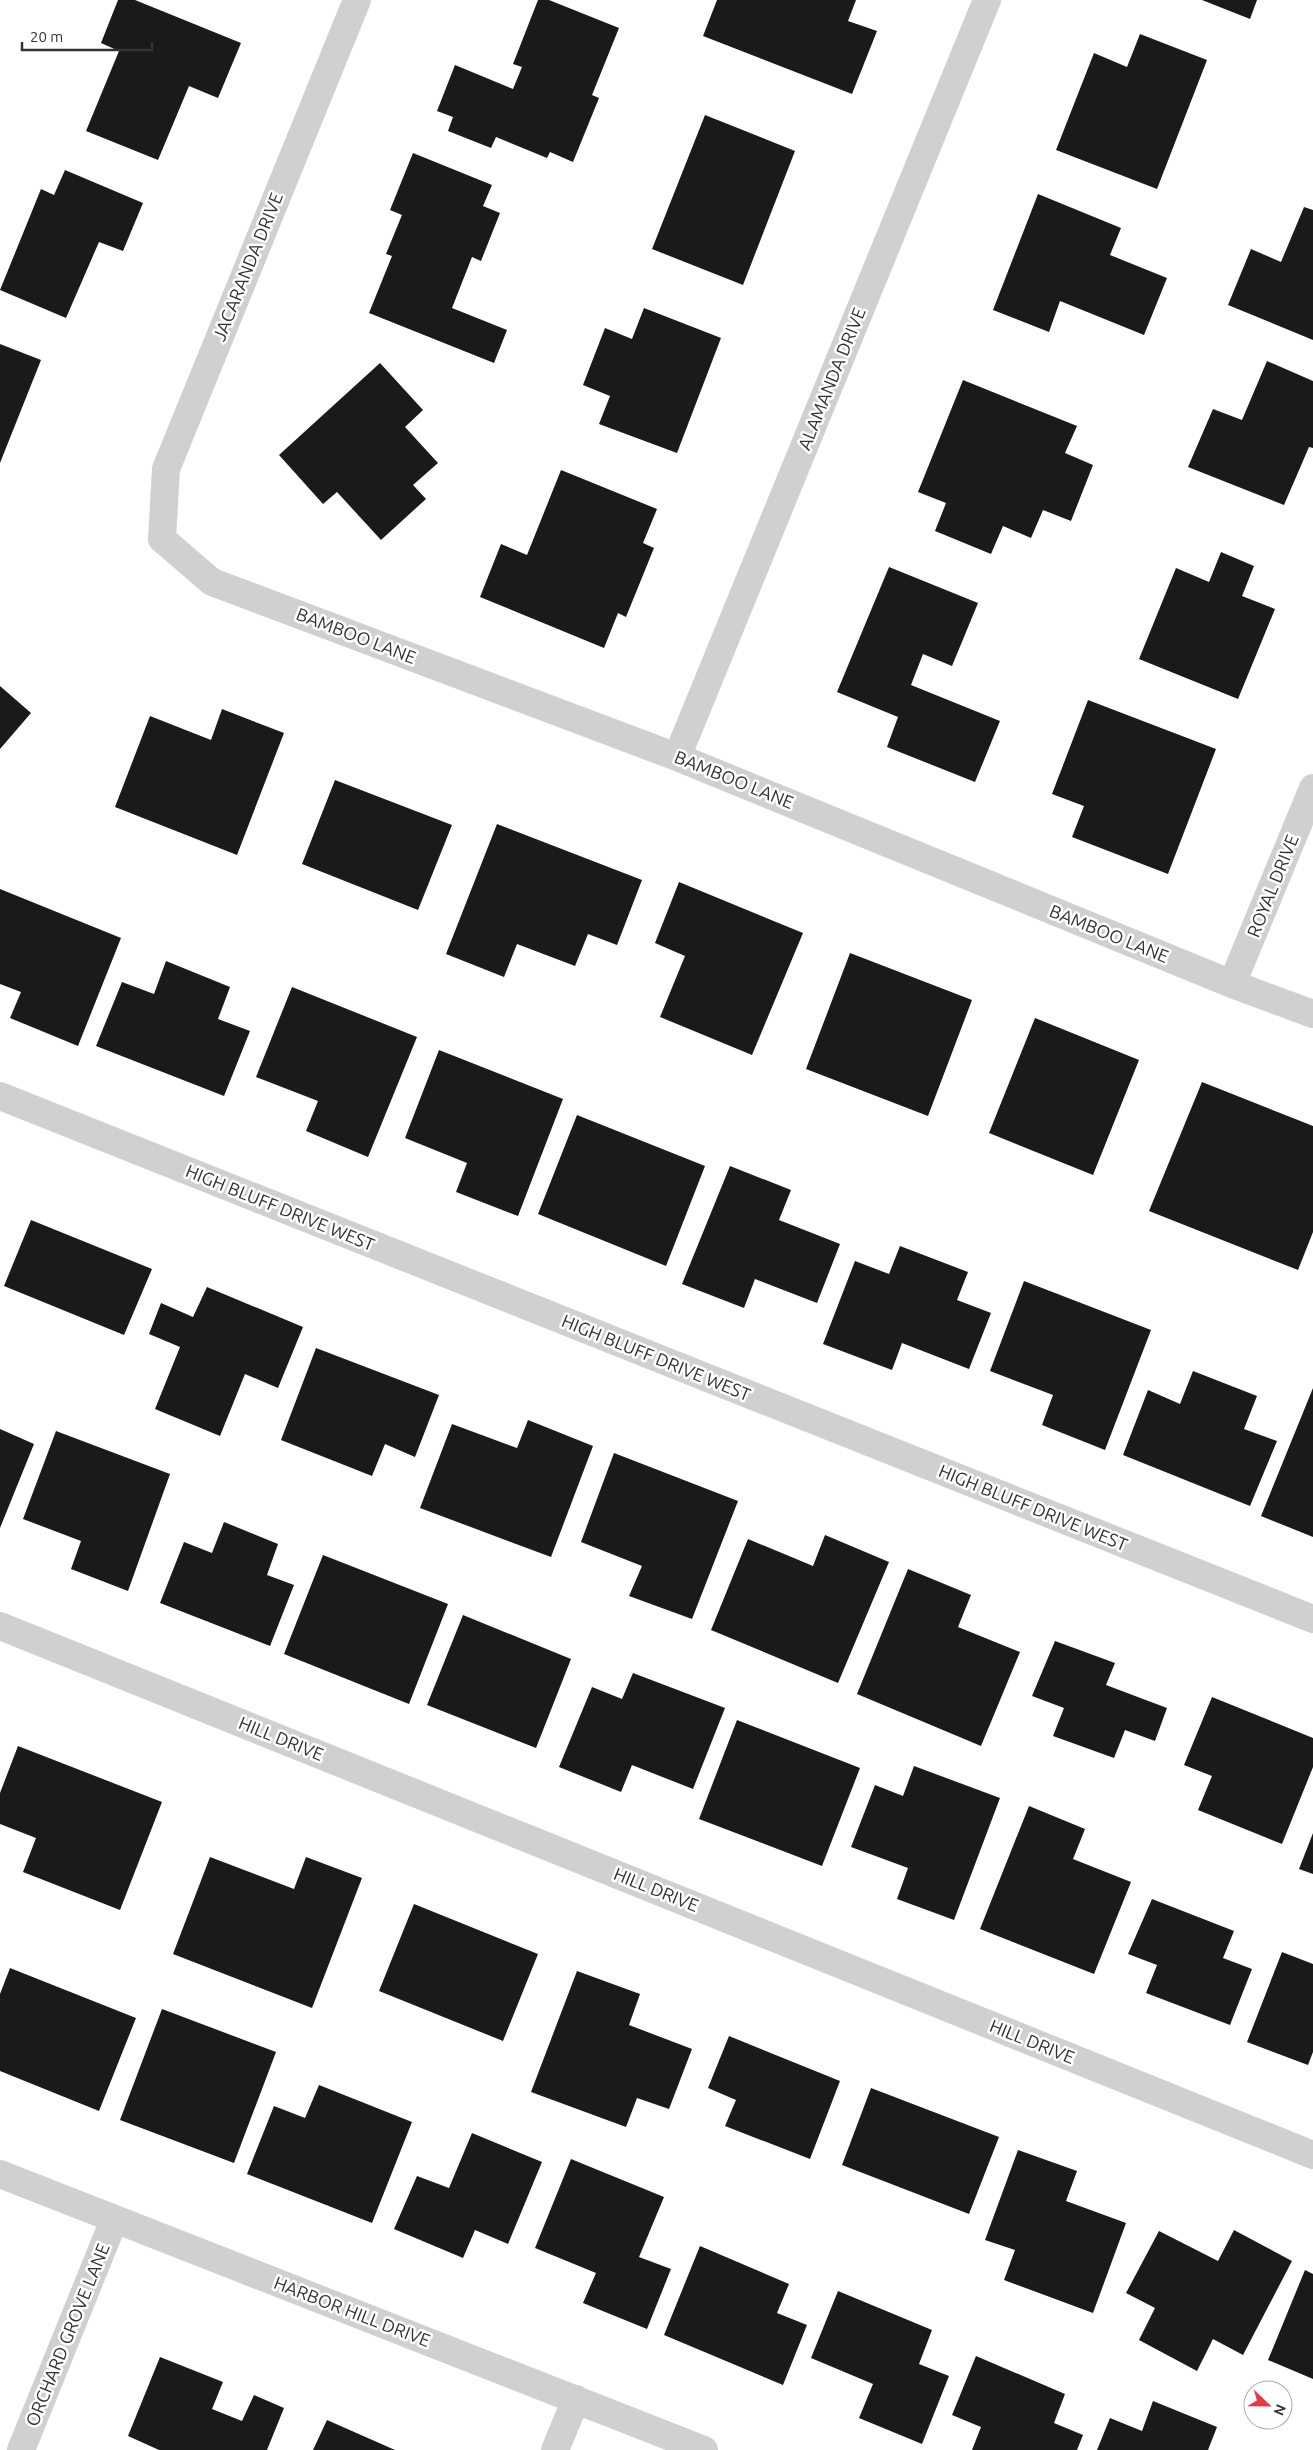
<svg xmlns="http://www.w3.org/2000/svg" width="1313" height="2450" viewBox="0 0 1313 2450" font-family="Ubuntu,sans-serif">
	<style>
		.building { fill: #1a1a1a }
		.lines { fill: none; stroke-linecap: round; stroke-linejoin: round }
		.minor { stroke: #d0d0d0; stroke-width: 28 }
		.labels { text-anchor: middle; stroke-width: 5; stroke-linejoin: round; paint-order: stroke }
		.street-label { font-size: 18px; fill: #333; stroke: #fff }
	</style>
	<rect width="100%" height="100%" fill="#fff"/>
	<!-- building -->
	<path class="building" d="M118,0H135L241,43L218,98L189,86L158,160L86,131L119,51L101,43Z
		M538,0H549L619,28L592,95L599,98L573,162L550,152L547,158L496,137L491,148L448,131L453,117L437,111L455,65L513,89L522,67L513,64Z
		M717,0H856L848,21L877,31L852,94L703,36Z
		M1202,0H1257L1250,19Z
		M1140,34L1207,60L1157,189L1056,150L1094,53L1127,67Z
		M705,115L795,151L743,285L652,249Z
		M413,153L492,185L483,206L500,213L481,261L472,257L452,308L507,330L494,363L369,313L392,256L386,254L402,215L390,210Z
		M65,170L143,203L123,251L99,242L66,318L0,290L41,189L54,195Z
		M1038,194L1121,228L1110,255L1167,278L1144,335L1060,301L1049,332L993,310Z
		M1304,207L1313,210V340L1228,305L1251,249L1281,262Z
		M644,308L721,338L677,453L599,424L610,396L583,385L605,328L632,339Z
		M0,344L41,360L0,463Z
		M1267,361L1313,381V448L1309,447L1284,505L1188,467L1213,409L1242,420Z
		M380,363L423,410L405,427L438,463L413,485L426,499L381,540L337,492L323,504L279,455Z
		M963,380L1077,426L1065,453L1093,465L1071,521L1043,510L1031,538L1003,526L991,554L935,531L946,503L918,492Z
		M561,470L657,509L643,543L654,548L626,617L618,613L604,648L480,597L501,544L527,555Z
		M1221,552L1254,566L1242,596L1275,609L1238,699L1139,659L1176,568L1209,582Z
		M889,567L978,603L952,666L923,654L911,685L1000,721L975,782L887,747L898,717L837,692Z
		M0,686L31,713L0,749Z
		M1088,700L1216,749L1168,874L1072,837L1084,806L1052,794Z
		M222,709L284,733L237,855L115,807L150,716L211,740Z
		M335,780L452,825L418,910L302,864Z
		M497,824L642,880L617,945L588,934L575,966L517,944L504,977L446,954Z
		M679,882L803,933L752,1055L660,1017L685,956L655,943Z
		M0,889L121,938L78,1046L10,1018L21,992L0,984Z
		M850,953L972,1000L928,1116L806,1069Z
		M166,961L230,987L218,1019L250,1031L224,1096L96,1046L122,982L154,994Z
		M292,987L417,1037L368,1157L306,1131L318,1101L256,1077Z
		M1035,1018L1139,1060L1093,1175L989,1133Z
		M439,1050L563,1099L518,1216L456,1192L467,1163L405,1138Z
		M1202,1082L1313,1126V1232L1298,1270L1149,1211Z
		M577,1115L705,1166L666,1266L538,1214Z
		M730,1166L791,1190L779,1220L840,1244L817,1303L755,1279L744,1308L682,1284Z
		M31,1220L152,1269L124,1335L4,1286Z
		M900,1246L968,1272L957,1300L991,1313L969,1369L902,1343L892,1370L823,1344L855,1261L889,1274Z
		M1024,1281L1151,1330L1105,1450L1042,1425L1053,1395L990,1371Z
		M207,1287L303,1327L278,1388L245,1374L220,1436L155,1409L180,1347L149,1334L161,1303L193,1317Z
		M316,1348L439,1395L415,1457L385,1444L372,1476L281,1440Z
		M1193,1371L1257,1396L1244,1429L1277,1441L1250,1506L1123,1455L1148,1390L1180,1404Z
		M1313,1388V1537L1261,1516Z
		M528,1420L593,1446L551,1557L420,1508L452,1424L517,1448Z
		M0,1429L34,1444L0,1528Z
		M56,1431L170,1474L128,1591L71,1569L81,1541L23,1519Z
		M614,1453L738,1501L692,1619L629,1596L642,1566L581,1542Z
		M224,1522L278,1544L267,1575L294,1585L270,1646L160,1603L184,1542L212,1553Z
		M825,1535L889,1562L838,1683L711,1630L748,1539L813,1566Z
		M323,1555L448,1604L409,1704L284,1654Z
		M908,1569L971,1595L958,1627L1020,1652L981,1746L857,1694Z
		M463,1615L571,1659L536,1748L427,1705Z
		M1055,1641L1115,1663L1106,1685L1167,1708L1155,1741L1125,1730L1114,1758L1053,1736L1064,1708L1032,1696Z
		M633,1673L725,1708L693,1789L632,1765L621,1792L559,1767L592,1687L622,1699Z
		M1212,1697L1313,1738V1767L1282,1844L1198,1810L1212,1776L1184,1765Z
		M737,1720L860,1768L822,1866L699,1819Z
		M18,1746L162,1802L120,1910L23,1872L36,1838L0,1824V1793Z
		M914,1766L1000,1798L954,1920L897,1899L908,1868L851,1847L875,1785L903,1796Z
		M1029,1806L1085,1829L1073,1859L1131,1882L1094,1974L980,1929Z
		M1313,1833V1874L1299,1869Z
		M210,1857L294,1889L306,1857L362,1878L312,2008L173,1954Z
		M1152,1899L1234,1931L1223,1958L1252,1969L1230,2025L1146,1993L1157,1965L1128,1954Z
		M414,1904L538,1954L503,2041L379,1991Z
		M1282,1952L1313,1964V2052L1308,2065L1247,2042Z
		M10,1968L136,2018L99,2111L0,2071V1994Z
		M577,1971L640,1994L629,2025L692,2049L669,2109L637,2098L626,2127L531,2092Z
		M162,2009L276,2052L234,2163L120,2120Z
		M729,2036L840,2081L810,2159L725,2126L736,2100L708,2088Z
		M319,2085L412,2122L372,2223L247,2174L274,2106L305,2118Z
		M871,2088L999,2137L969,2214L842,2165Z
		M472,2133L542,2162L508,2244L475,2230L463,2258L394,2229L417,2176L449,2188Z
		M1018,2150L1077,2171L1066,2201L1126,2223L1093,2313L1004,2280L1015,2250L985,2240Z
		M571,2159L664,2197L639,2257L671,2269L647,2329L583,2303L596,2273L535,2248Z
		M1234,2230L1292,2261L1243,2355L1213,2339L1197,2371L1139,2340L1155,2308L1126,2293L1159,2231L1218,2261Z
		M700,2246L789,2284L777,2313L807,2325L783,2385L664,2335Z
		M1305,2270L1313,2274V2379L1268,2360Z
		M838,2291L932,2330L919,2364L949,2376L922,2444L859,2418L873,2384L811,2358Z
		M976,2356L1065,2394L1054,2423L1083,2435L1077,2450H972L981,2427L952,2415Z
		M160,2357L223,2382L212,2409L242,2421L254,2395L284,2408L267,2450H159L128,2436Z
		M1153,2401L1217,2427L1208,2450H1097L1110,2418L1142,2431Z
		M327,2420L395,2450H313Z"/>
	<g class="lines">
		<!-- minor -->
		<path class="minor" d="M357,0L166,469L162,539L212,582L677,757L1232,984L1313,1014
			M677,757L987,0
			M1232,984L1313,788
			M0,1096L1313,1619
			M0,1626L1313,2155
			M0,2174L704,2450
			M21,2450L114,2220
			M555,2450L576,2399"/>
	</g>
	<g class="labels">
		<!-- street labels -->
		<g class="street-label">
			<text transform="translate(248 267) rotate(-68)" y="6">JACARANDA DRIVE</text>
			<text transform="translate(832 379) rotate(-68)" y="6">ALAMANDA DRIVE</text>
			<text transform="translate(356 636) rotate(21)" y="6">BAMBOO LANE</text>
			<text transform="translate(734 780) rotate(22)" y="6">BAMBOO LANE</text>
			<text transform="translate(1273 886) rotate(-68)" y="6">ROYAL DRIVE</text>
			<text transform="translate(1109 934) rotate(22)" y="6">BAMBOO LANE</text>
			<text transform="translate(280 1208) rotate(22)" y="6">HIGH BLUFF DRIVE WEST</text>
			<text transform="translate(656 1358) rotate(22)" y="6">HIGH BLUFF DRIVE WEST</text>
			<text transform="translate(1033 1508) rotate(22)" y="6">HIGH BLUFF DRIVE WEST</text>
			<text transform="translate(281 1739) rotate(22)" y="6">HILL DRIVE</text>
			<text transform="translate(656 1890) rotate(22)" y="6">HILL DRIVE</text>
			<text transform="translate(1032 2042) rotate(22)" y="6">HILL DRIVE</text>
			<text transform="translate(352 2312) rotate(21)" y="6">HARBOR HILL DRIVE</text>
			<text transform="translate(68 2335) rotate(-68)" y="6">ORCHARD GROVE LANE</text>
		</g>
	</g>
	<!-- north arrow -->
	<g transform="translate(1268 2405) rotate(112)"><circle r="24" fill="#ffffff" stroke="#adadad"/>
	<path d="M0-4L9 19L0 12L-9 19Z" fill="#e63946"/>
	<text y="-8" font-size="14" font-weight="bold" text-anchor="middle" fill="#333333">N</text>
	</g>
	<!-- scale -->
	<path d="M22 42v8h130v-8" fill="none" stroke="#333333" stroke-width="2.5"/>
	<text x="30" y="42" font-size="15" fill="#333333" stroke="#ffffff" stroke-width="4" paint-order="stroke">20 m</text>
</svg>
